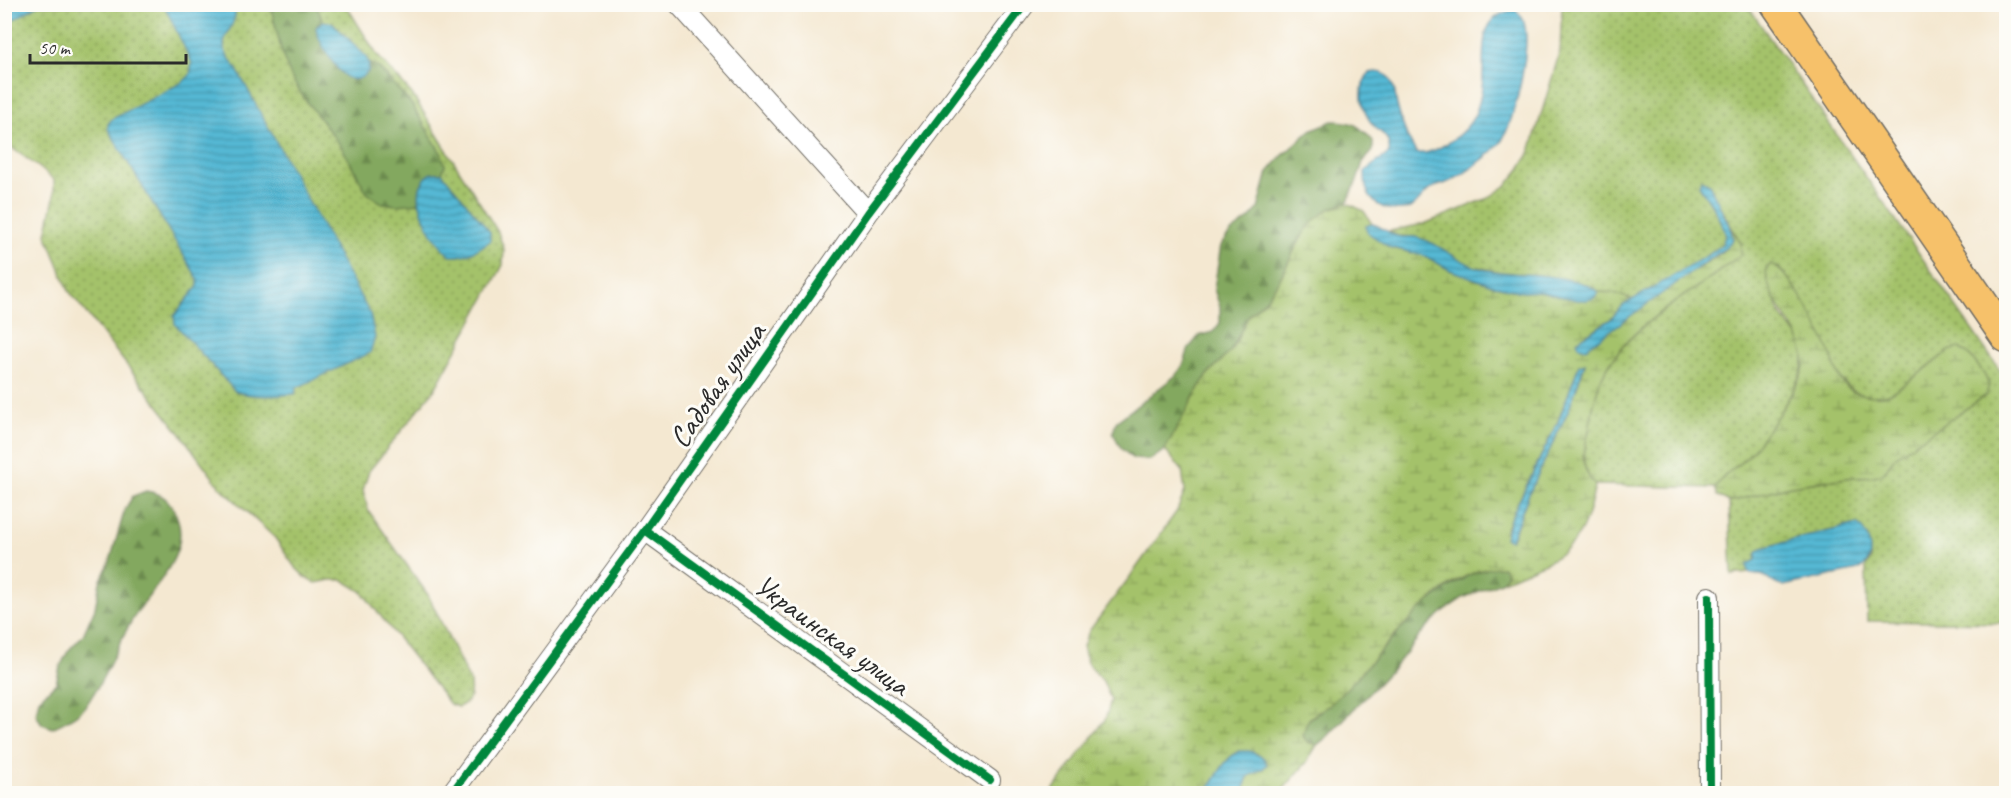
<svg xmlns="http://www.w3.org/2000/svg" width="2011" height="798" viewBox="0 0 2011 798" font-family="Caveat,sans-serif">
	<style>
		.grass { fill: url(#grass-dots); stroke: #68764a; stroke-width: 1.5 }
		.forest { fill: url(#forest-firs); stroke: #576a44; stroke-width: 1.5 }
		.wetland { fill: url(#wetland-marsh); stroke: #68764a; stroke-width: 1.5; fill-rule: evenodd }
		.water { fill: url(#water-rules); stroke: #407280; stroke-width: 1.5 }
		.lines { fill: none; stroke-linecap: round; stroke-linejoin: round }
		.minor-casing { stroke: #716d65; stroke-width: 22 }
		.primary-casing { stroke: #716d65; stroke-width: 33 }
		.minor { stroke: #fff; stroke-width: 20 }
		.primary { stroke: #f6c16b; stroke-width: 30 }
		.cycleway-casing { stroke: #fdfcf7; stroke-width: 11 }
		.cycleway { stroke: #00873e; stroke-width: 8 }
		.labels { text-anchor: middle; stroke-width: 6; stroke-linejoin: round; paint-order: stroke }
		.street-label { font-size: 30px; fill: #2b2b2b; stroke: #fdfcf7 }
	</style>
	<defs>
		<pattern id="grass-dots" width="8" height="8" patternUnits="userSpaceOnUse" patternTransform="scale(1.5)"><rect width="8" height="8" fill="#a4c26a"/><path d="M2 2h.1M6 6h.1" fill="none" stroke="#869e57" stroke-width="1.8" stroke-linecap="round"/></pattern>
		<pattern id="forest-firs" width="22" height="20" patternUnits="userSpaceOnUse" patternTransform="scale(1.5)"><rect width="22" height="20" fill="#83a85e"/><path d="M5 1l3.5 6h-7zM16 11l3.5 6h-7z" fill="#6b894e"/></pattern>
		<pattern id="wetland-marsh" width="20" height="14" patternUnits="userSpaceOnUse" patternTransform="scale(1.5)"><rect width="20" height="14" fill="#a4c26a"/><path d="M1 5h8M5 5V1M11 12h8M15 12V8" fill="none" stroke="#869e57"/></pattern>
		<pattern id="water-rules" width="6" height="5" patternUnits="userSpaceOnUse" patternTransform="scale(1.5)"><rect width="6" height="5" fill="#55b8d4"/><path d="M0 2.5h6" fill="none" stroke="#4796ac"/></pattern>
	</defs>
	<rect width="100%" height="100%" fill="#fdfcf7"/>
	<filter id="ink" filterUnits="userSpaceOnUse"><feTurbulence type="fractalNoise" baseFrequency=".0167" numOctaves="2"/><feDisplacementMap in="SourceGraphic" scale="12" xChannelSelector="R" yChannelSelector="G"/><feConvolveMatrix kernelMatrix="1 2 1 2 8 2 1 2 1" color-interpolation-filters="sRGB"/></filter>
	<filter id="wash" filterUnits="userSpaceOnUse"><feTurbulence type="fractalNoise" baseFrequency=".008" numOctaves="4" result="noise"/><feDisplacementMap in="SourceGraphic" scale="24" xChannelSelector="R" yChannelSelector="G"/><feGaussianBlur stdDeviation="1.35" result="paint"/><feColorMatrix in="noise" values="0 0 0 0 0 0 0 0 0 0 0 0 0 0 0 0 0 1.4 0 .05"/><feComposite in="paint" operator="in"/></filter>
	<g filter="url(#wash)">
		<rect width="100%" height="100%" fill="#f4e8d1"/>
		<!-- grass -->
		<path class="grass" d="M4,5H346L377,55L412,94L498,232L504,249L503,265L435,389L369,471L363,490L368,510L428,595L470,682C471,696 472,701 458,707L450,704L361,591L343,580H330L316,583L306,578L294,566L275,538L219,486L180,433L69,291L46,234L54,198V180L40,168L5,143Z
			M1562,5H1747L2006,379V623L1867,621L1866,567L1871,559L1857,524L1762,548L1757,552L1756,560L1748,565L1749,573L1732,575L1729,502L1790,486L1854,477L1874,476L1883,473L1896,456L1986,395L1949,351C1930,364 1909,384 1888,394C1883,396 1875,396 1870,396C1835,393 1833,355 1819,331C1808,309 1795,287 1779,268C1778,277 1774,298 1776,305C1782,323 1803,333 1804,357C1805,379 1766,435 1751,453C1740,465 1723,474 1715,488L1595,485C1578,466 1584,452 1589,430C1592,413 1595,392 1602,377C1631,319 1695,295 1741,254V243L1720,207L1709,184L1699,185L1715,210L1726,234L1722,244L1713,252L1633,300L1614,293L1599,292L1594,288L1539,275L1510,274L1467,265L1415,237L1397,236L1389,231L1424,224L1488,198L1507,185L1520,169L1530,152L1560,51Z"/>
		<!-- forest -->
		<path class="forest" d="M265,5H316L323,21L317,27L368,72L369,63L379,68L412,105L441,153L445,165L442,173H432L420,188V203L396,205L382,203L367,193L341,146L304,98L292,79L283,57L272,12Z
			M1332,121C1353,121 1359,125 1373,141V151L1363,162L1358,178L1347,203L1329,209L1300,238L1280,279L1267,298L1249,315L1231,351L1210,372L1200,386L1165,450L1150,460L1133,459L1121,448L1113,433L1116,422L1175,376L1183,366L1189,348L1199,336L1213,332L1220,323V307L1214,289L1221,245L1230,233L1249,219L1258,209L1268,172L1281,157L1311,130Z
			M146,491C160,493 167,497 174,510C196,552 151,588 132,620C118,644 109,670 94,693C90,700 86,707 80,712C72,719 63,723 52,728L42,724L36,714L39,699L56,683L60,667L68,651L83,635L95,608L100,582L110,561L125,509L133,496Z
			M1492,567H1503L1507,573L1503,581L1463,598L1444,611L1426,628L1398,663L1326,738L1317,745L1306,743L1303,735L1307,721L1329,705L1349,686L1420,608L1443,591L1469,575Z"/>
		<!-- wetland -->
		<path class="wetland" d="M1347,203L1364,211L1372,224L1366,226L1389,247L1425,256L1450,270L1495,286L1523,292L1539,291L1594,298L1599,292L1614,293L1633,300L1622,306L1611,319L1577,341L1621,323L1654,297L1718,255L1728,246L1733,239L1730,227L1741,243V254C1694,295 1631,319 1602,377C1595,392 1592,413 1589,430C1584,452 1578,466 1595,485C1582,554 1562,556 1503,581L1507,573L1503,567C1445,565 1385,648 1349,686C1342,693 1336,699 1329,705C1322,710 1311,715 1307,722C1305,726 1304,732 1303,736L1307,742L1317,745L1307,762L1280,793H1244C1246,777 1246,774 1263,769L1239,751C1222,761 1217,779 1205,793L1050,794L1105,720L1111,700L1103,681L1087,663L1083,646L1089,631L1132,574L1177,511L1185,491L1182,470L1165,450L1200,386L1210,372L1231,351L1249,315L1267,298L1280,279L1300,239L1312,222L1329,209ZM1585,364L1569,409L1528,496L1512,539L1505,531L1510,519L1558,421L1579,365Z
			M1771,264C1793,275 1815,321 1826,343C1836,363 1836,392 1865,395C1872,396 1882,397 1888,394C1910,383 1930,365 1949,351L1959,348C1972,356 1984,371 1989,385L1986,395L1896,456L1883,473L1874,476L1854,477L1790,486L1729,502L1718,496L1715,488C1723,474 1740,465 1751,453C1764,437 1800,385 1804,366C1805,362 1804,356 1803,352C1797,320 1768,308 1766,269Z"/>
		<!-- water -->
		<path class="water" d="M5,4H38V5L5,25Z
			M164,5H235C239,25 219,37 225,51C228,57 232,62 236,68L370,314L375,337L370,353L296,388L295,394C275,396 253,398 235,391L175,324L174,316L198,286V279L108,129V124L112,119L183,82L190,75L192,63Z
			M1516,10C1516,11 1522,16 1522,17C1534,40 1515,121 1501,142C1492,154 1460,178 1446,183C1441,185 1437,186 1432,188C1424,192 1421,201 1413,206C1400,214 1380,210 1371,198C1365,191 1365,180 1365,171L1389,153C1391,138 1383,135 1374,126C1361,112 1357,88 1369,73C1375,72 1381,71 1386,75C1395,82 1395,96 1397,105C1401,121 1407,140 1417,153C1430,154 1440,148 1451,141C1462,133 1473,122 1477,109C1481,98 1483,83 1483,72C1484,44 1480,14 1516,10Z
			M323,21L333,23L365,56L369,63L368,72C363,77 358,81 351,79C338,76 317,39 316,27Z
			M432,173H442L490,232V241C478,250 466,257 451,256C432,240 402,191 432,173Z
			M1701,179L1709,184L1730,227L1733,239L1728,246L1586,348L1579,346L1577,341L1611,319L1622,306L1713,252L1722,244L1726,234L1715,210L1699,185Z
			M1372,224C1382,226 1387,233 1397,236C1402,238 1409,236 1415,237C1439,242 1458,263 1482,269C1515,277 1572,271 1599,292L1594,298L1587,300H1577L1539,291L1523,292L1495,286L1450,270L1425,256L1389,247L1367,232L1366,226Z
			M1585,363L1569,409L1528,496L1511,540L1505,538L1510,519L1558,422L1579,365Z
			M1857,524C1871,535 1877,562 1858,570L1783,586C1773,585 1773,580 1764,576C1759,574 1755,576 1749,573L1747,565L1756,560L1757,552L1762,548Z
			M1239,751H1250L1264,758L1267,765C1253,779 1247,767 1244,793H1205C1217,779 1222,760 1239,751Z"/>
	</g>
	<g filter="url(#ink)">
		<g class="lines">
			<!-- minor casing -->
			<g class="minor-casing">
				<path id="minor" d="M679,4L868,213
					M645,530L990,780
					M1709,597L1710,794
					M451,794L645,530L868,213L1025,4"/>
			</g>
			<!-- primary casing -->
			<g class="primary-casing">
				<path id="primary" d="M1776,4L2006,337"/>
			</g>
			<!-- minor -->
			<use href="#minor" class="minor"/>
			<!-- primary -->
			<use href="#primary" class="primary"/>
			<!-- cycleway casing -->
			<g class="cycleway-casing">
				<path id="cycleway" d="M645,530L990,780
					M1709,597L1710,794
					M451,794L645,530L868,213L1025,4"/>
			</g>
			<!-- cycleway -->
			<use href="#cycleway" class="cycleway"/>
		</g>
	</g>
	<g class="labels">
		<!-- street labels -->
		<g class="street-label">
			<text transform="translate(717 385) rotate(-55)" y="10">Садовая улица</text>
			<text transform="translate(832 635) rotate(36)" y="10">Украинская улица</text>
		</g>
	</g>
	<!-- margin -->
	<rect width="2011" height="798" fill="none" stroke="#fdfcf7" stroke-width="24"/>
	<!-- scale -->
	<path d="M30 54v9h156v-9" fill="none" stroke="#2b2b2b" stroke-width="3"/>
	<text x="39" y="54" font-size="18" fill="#2b2b2b" stroke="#fdfcf7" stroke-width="4.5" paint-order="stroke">50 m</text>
</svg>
